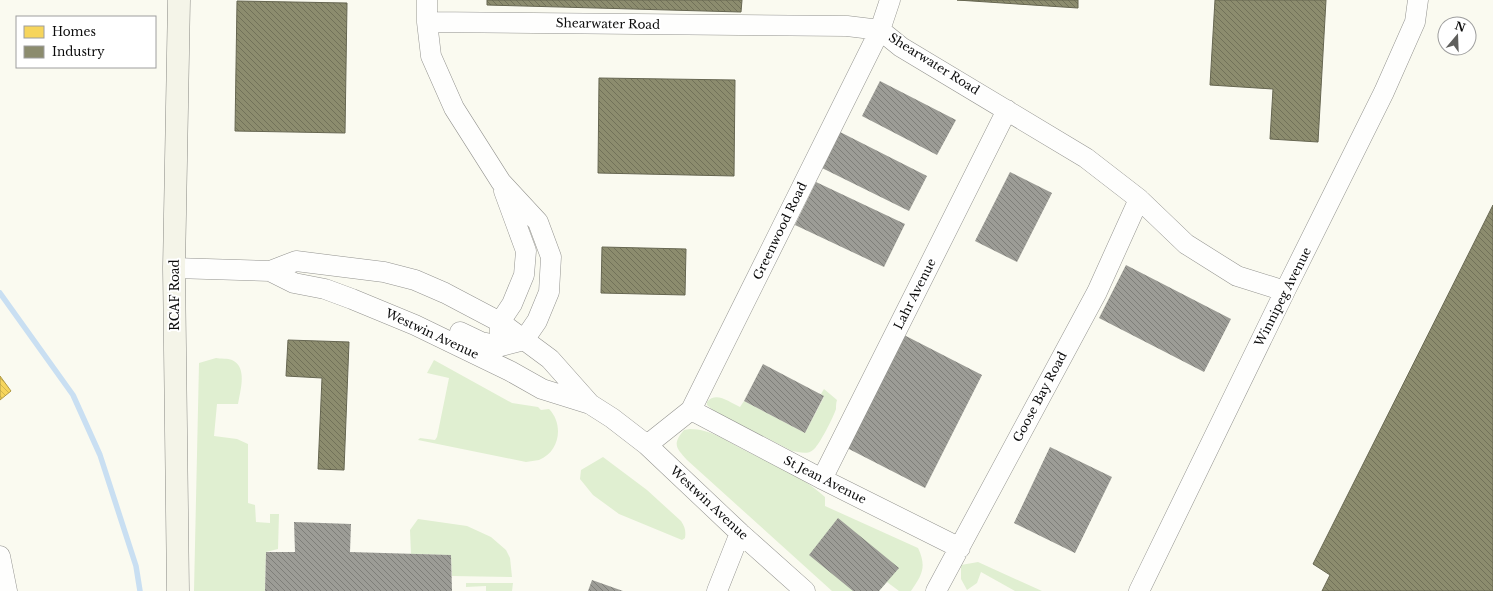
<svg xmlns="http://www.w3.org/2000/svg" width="1493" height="591" viewBox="0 0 1493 591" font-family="'Libre Baskerville',serif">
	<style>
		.grass { fill: #e0efd1 }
		.homes { fill: url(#homes-back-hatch); stroke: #b09944 }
		.industry { fill: url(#industry-back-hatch); stroke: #666651 }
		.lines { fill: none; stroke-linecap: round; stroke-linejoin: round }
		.stream { stroke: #c9dff2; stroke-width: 5.5 }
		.building { fill: url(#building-back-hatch) }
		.minor-casing { stroke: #93938f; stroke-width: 21 }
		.secondary-casing { stroke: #8a8a85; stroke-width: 23 }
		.minor { stroke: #fefefd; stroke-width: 20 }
		.secondary { stroke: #f4f4e8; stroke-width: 22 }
		.labels { text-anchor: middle; stroke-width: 4; stroke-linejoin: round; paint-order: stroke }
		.street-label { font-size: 12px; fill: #0c0c0c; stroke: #fff }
	</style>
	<defs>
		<pattern id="homes-back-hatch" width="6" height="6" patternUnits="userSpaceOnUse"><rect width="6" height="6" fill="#f6d55c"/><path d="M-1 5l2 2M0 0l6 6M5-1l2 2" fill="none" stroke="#d2b64f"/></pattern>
		<pattern id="industry-back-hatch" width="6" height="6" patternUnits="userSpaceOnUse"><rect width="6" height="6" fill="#8c8c6e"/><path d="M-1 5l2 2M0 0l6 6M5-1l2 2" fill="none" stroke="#717159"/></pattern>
		<pattern id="building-back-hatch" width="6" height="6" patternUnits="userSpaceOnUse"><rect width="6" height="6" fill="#9c9c96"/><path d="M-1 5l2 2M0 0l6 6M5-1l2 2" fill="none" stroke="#7e7e79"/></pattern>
	</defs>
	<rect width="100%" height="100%" fill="#fafaf0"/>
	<!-- grass -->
	<path class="grass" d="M216,358C220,359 228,358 232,360C248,367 240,391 238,404H217L214,436L237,439L248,444V503L255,505L256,522L270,523V514H279L278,549L266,552L265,591H194L199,363Z
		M434,360L512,403L538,407L541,410L549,409C564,424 560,452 539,460C535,461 530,461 526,462L418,440L420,438L435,440L437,437L449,378L427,373Z
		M824,389L837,400C836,403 836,406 836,409C834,416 819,446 813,450C808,455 798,452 792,451L714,411L707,405V402C716,391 729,402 740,407L744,401L805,433L824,397L821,394Z
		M690,429C711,429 728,442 746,451C774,465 802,476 825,497V506L918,548C927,567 922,575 911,591H899L887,582L879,591H832L687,460C676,448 672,444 684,430Z
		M603,457L647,490L681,521C685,527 686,531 685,538L682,540L619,514L593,495L580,479L581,470Z
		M418,519L467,526L491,537L506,550L510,558L512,577L452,576L451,555L411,554L410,530Z
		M978,562L1042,591H1015L981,572L977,583L967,590L961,579V565Z
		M466,583H513L512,591H486V586L466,587Z"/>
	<!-- homes -->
	<path class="homes" d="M0,376L11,391L0,400Z"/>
	<!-- industry -->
	<path class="industry" d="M487,0H742L741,12L487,5Z
		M957,0H1078V8Z
		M1215,0H1326L1318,142L1270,139L1273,89L1210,85Z
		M237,1L347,3L345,133L235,131Z
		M599,78L735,80L734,176L598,173Z
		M1493,205V591H1322L1330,575L1313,564Z
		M602,247L686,249L685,295L601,293Z
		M288,340L349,342L344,470L318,469L322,378L286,376Z"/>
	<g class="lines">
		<!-- stream -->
		<path class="stream" d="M0,293L73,395L100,455L136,566L140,591"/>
	</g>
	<!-- building -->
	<path class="building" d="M880,81L956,120L937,155L862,116Z
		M840,132L927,176L909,211L822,168Z
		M1010,172L1052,193L1017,262L975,241Z
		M816,182L905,224L884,267L795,225Z
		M1126,265L1231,319L1204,372L1099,318Z
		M904,335L982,375L925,488L847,448Z
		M763,364L824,396L805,433L744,401Z
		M1050,447L1112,477L1075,553L1014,523Z
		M838,518L899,568L879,591H853L809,555Z
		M294,522L351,524L350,552L451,555L452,591H265L266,552H295Z
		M592,580L623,591H588Z"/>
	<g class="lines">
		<!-- minor casing -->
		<g class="minor-casing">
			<path id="minor" d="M427,0V22L431,56L454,108L501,182L538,222L551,257L549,292L537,321L524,340L501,346L481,342L460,332
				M427,22L847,26L880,30L901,47L1086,158L1139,199L1186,244L1237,276L1285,291
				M174,268L270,271L296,261L384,272L415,280L445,293L500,322L550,359L590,404
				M270,271L294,283L325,289L352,299L415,325L510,371L542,389L590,404L612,418L647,445L740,533L805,591
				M500,335V322L512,304L524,275L526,251L504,191
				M691,410L822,479L960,548
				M647,445L691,410L880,30L890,0
				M822,479L1007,110
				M0,556L7,591
				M717,591L740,533
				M936,591L1097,292L1139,199
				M1139,591L1285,291L1384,92L1415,22L1418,0"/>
		</g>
		<!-- secondary casing -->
		<g class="secondary-casing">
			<path id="secondary" d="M178,591L174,268L179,0"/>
		</g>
		<!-- minor -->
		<use href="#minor" class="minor"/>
		<!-- secondary -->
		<use href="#secondary" class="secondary"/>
	</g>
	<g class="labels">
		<!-- street labels -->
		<g class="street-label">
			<text transform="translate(608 24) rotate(1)" y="4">Shearwater Road</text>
			<text transform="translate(934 64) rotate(32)" y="4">Shearwater Road</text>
			<text transform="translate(780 231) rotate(-64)" y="4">Greenwood Road</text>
			<text transform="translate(915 294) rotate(-63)" y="4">Lahr Avenue</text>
			<text transform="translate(175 295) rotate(-90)" y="4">RCAF Road</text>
			<text transform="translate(1283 297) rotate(-63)" y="4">Winnipeg Avenue</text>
			<text transform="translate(432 334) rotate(25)" y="4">Westwin Avenue</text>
			<text transform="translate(1040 397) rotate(-62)" y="4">Goose Bay Road</text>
			<text transform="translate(825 480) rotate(27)" y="4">St Jean Avenue</text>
			<text transform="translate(709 503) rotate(43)" y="4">Westwin Avenue</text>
		</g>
	</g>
	<!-- legend -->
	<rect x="16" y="16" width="140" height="52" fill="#ffffff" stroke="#9e9e9e"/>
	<rect x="24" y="26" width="20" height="12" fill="#f6d55c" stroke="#9e9e9e"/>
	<text x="52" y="36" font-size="12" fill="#0c0c0c">Homes</text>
	<rect x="24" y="46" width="20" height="12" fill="#8c8c6e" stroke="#9e9e9e"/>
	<text x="52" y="56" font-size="12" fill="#0c0c0c">Industry</text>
	<!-- north arrow -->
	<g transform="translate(1457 36) rotate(19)"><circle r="19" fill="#ffffff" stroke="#9e9e9e"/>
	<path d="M0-3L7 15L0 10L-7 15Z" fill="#5f5f5c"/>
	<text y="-6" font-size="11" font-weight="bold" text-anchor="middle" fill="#0c0c0c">N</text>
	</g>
</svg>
